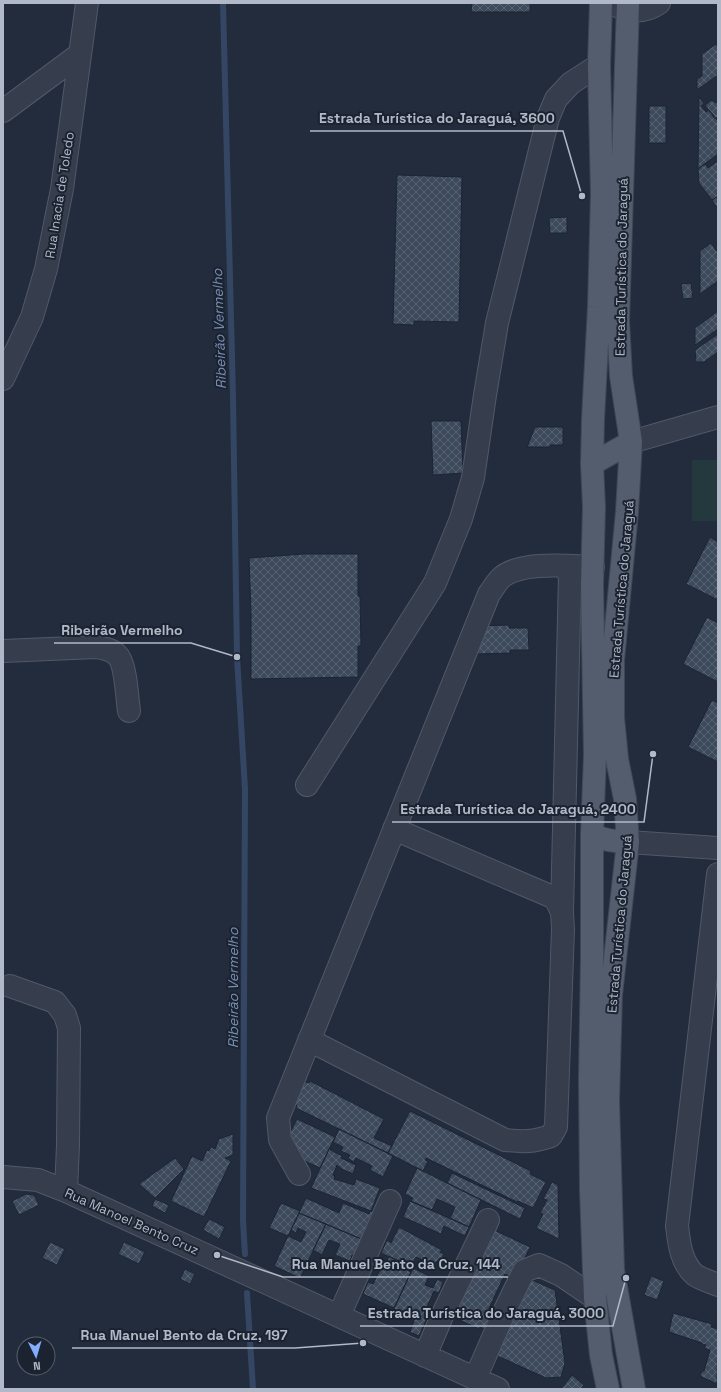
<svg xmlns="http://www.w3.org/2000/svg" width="721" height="1392" viewBox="0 0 721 1392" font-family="'Space Grotesk',sans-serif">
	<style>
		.grass { fill: #24393d }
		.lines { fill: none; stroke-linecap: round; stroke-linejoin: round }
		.stream { stroke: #354664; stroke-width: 6 }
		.building { fill: url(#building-cross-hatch); stroke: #1d2533 }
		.minor-casing { stroke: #515967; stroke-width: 24 }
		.major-casing { stroke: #3f4755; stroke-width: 24 }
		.minor { stroke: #363e4d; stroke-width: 22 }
		.major { stroke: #535d6d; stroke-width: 22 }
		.labels { text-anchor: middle; stroke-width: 4; stroke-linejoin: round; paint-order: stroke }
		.street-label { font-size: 13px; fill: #b1b9c8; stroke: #1b2331 }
		.water-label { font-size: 14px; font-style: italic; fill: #778eb2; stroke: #1b2331 }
		.leader { fill: none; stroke: #b1b9c8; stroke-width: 1.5 }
		.callout-dot { fill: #b1b9c8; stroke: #1b2331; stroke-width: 1.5 }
		.callout-label { font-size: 14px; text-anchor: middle; font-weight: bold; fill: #b1b9c8; stroke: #1b2331; stroke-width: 4; stroke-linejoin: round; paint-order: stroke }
	</style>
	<defs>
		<pattern id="building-cross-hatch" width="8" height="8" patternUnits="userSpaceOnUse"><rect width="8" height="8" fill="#3d4a5c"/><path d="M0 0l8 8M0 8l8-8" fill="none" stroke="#576272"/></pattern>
	</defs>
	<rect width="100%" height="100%" fill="#222c3c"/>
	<!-- grass -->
	<path class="grass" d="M692,460H718V521H692Z"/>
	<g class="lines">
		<!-- stream -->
		<path class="stream" d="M223,3L233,397L237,657L245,789L243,1221L245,1254
			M247,1293L253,1389"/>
	</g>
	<!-- building -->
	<path class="building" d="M472,3H530V12H471Z
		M716,44L718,47V75L697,90V79L702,76V54Z
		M699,97L704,104L701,106L706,112L709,110L718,121V154L698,169Z
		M712,100L715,103L718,101V116L715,119L705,105Z
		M649,106H666V143H649Z
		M718,161V196L712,200L699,183L698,169L705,164L708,168Z
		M397,175L462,177L459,322L414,321V325L393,324Z
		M718,196V209L712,200Z
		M567,217V233H550L549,218Z
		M711,243L718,253V281L700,294V251Z
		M691,283L693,298L683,299L681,284Z
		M718,311V329L695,345V328Z
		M718,334V352L704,362H696L695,350Z
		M431,421H461L463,473L433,475Z
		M535,427H563V445H550V447H527Z
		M710,537L718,542V600L686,584Z
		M303,554H358V596H360L361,646H358V677L251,679V613L249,558Z
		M707,617L718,623V682L683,664Z
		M509,625V628H528L529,650H510V653L477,654L476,626Z
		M712,700L718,703V762L688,747Z
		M302,1081L309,1083L310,1081L384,1119L374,1138L392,1146L388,1153L296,1108L297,1105L291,1103Z
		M410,1111L531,1171L530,1174L546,1182L533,1208L518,1201L517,1202L426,1158L425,1160L428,1161L423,1171L388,1153Z
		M297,1119L335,1137L320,1168L298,1158L301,1153L284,1145Z
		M339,1129L393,1156L383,1177L370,1170L372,1166L356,1158L354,1162L348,1158L350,1155L341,1151L343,1147L333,1142Z
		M233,1134V1155L225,1158L231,1161L204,1217L171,1201L192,1156L202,1161L207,1150L209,1151L211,1147L215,1149L219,1139Z
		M329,1149L342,1156L341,1158L356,1165L353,1174L342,1169L337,1165L333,1175L335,1176L334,1179L354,1185L356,1179L380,1188L371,1211L311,1188Z
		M175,1158L184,1169L155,1198L139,1184Z
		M417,1168L481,1200L469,1227L450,1218L455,1207L437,1199L432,1210L411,1201L413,1198L405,1194Z
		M452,1173L525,1208L520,1219L447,1183Z
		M552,1182L558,1185L559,1239L536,1228L543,1214L540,1213L547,1200L543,1199Z
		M26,1194L34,1195L39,1205L19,1215L12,1201Z
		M306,1198L339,1213L343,1203L369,1214L370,1211L376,1213L366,1241L299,1213Z
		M155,1199L169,1205L165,1213L152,1206Z
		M410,1201L469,1227L465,1236L444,1226L441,1234L403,1217Z
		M281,1203L300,1211L288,1236L269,1228Z
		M299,1213L326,1224L300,1278L274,1266L288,1236L301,1242L306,1232L298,1228L296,1233L291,1230Z
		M209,1219L225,1227L219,1239L203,1230Z
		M326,1224L366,1241L360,1258L352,1255L350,1261L335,1255L340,1244L329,1240L322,1255L313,1250Z
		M399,1227L442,1250L440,1252L444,1254L440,1263L437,1261L434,1265L416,1257L411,1267L381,1253L387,1240L391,1243Z
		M490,1228L530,1247L515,1279L505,1274L485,1317L494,1321L489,1331L480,1327L479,1329L449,1315Z
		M50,1242L65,1249L57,1265L42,1258Z
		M124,1242L145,1252L139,1264L118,1254Z
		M389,1256L403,1263L400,1267L411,1272L394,1308L363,1294L368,1282L373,1284L385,1260L387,1261Z
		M413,1268L429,1276L425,1285L433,1288L437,1279L443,1282L439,1293L434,1291L427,1307L431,1309L419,1336L410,1332L414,1321L393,1311Z
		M185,1269L195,1274L190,1284L180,1279Z
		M651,1276L664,1281L657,1300L644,1295Z
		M525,1277L555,1290L565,1363L561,1377L546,1378L491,1353Z
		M673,1313L712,1324L711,1327L718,1329L717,1384L700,1376L702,1371H704L710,1350L704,1348L706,1345L702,1344V1343L669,1332Z
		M572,1375L584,1385L581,1389H561Z"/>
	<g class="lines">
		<!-- minor casing -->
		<g class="minor-casing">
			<path id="minor" d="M613,3C626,13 645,13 659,3
				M3,111L80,54
				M3,379L32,317L46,269L62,189L87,3
				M631,442L718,417
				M3,651L96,647C103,648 111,649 117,655C126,663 127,698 129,711
				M307,785L435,583L461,519L473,478L485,395L497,323L548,118L556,99L571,83L599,65
				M628,842L718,848
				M718,874L677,1226C679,1243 681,1263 695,1275C701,1279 711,1282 718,1285
				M562,912L570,575L563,566
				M10,986L55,1002L65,1015L69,1028L68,1145L66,1191
				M309,1040L505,1140C524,1142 533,1142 551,1136L556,1127L563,929L562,912L555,898L394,829
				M299,1174L280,1140L278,1118L489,594C493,589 497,581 502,577C522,561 568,566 593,567
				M3,1177L38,1180L66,1191L498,1389
				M339,1316L390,1201
				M425,1356L442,1316L488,1220
				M475,1379L506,1308L524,1271L539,1265L561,1275L595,1298"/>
		</g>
		<!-- major casing -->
		<g class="major-casing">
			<path id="major" d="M601,3L599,65L602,194L599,307L593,419L592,464L594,507L592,584L595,755L592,835V958L590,1079L591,1190L595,1298L601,1355L608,1389
				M628,3L618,321L621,376L631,442L627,512L613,660V718L617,759L625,799L628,842L611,995L608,1101L613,1270L634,1389
				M592,464L631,442
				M592,835C604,840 615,842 628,842"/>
		</g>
		<!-- minor -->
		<use href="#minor" class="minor"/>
		<!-- major -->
		<use href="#major" class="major"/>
	</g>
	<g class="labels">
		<!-- street labels -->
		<g class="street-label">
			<text transform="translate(59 195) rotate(-81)" y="5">Rua Inacia de Toledo</text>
			<text transform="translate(621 267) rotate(-89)" y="5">Estrada Turística do Jaraguá</text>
			<text transform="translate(621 589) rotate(-85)" y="5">Estrada Turística do Jaraguá</text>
			<text transform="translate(619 924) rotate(-85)" y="5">Estrada Turística do Jaraguá</text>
			<text transform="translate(132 1221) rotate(24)" y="5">Rua Manoel Bento Cruz</text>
		</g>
		<!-- water labels -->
		<g class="water-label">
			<text transform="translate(219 329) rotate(-92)" y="5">Ribeirão Vermelho</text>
			<text transform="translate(233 988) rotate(-90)" y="5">Ribeirão Vermelho</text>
		</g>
	</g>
	<!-- callouts -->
	<path class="leader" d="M582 196L563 131H310M237 657L191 643H54M653 754L644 822H392M217 1255L283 1277H508M626 1278L613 1326H360M363 1343L295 1348H72"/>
	<g class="callout-dot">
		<circle cx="582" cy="196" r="4"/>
		<circle cx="237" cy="657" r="4"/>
		<circle cx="653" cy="754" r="4"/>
		<circle cx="217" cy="1255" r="4"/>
		<circle cx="626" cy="1278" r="4"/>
		<circle cx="363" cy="1343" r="4"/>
	</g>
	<g class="callout-label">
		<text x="437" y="123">Estrada Turística do Jaraguá, 3600</text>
		<text x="122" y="635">Ribeirão Vermelho</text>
		<text x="518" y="814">Estrada Turística do Jaraguá, 2400</text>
		<text x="396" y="1269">Rua Manuel Bento da Cruz, 144</text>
		<text x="486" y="1318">Estrada Turística do Jaraguá, 3000</text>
		<text x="184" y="1340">Rua Manuel Bento da Cruz, 197</text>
	</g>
	<!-- border -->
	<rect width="721" height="1392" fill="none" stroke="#b1b9c8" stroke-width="8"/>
	<!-- north arrow -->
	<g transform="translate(36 1356) rotate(175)"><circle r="19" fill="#1b2331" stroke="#575f6d"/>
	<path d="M0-3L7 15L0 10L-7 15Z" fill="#82acfc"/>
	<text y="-6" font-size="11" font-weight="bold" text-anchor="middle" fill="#b1b9c8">N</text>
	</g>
</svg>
